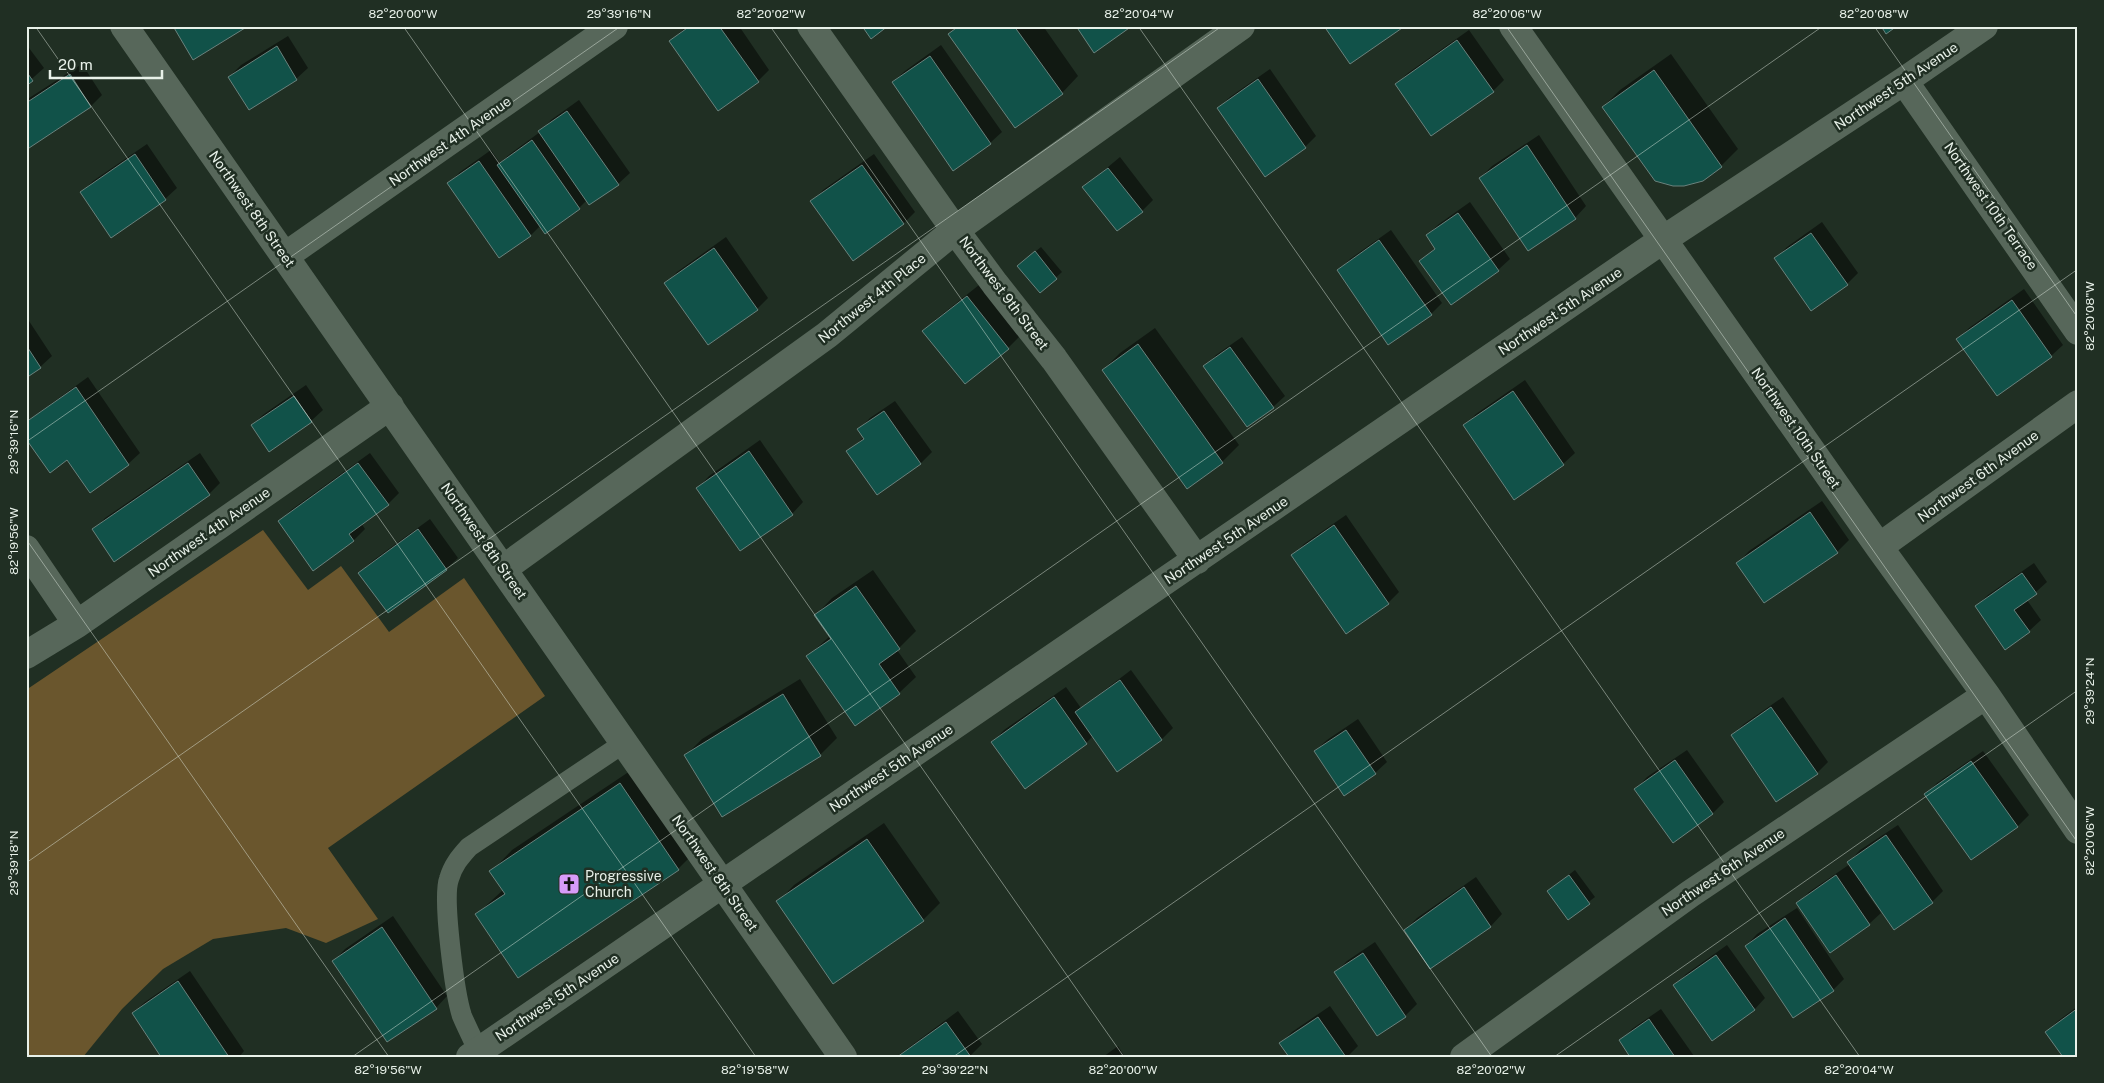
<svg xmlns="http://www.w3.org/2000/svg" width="2104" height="1083" viewBox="0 0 2104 1083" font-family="'Public Sans',sans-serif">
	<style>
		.forest { fill: #6a562d }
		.shadow { fill: #0007 }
		.building { fill: #115249; stroke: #6a827d }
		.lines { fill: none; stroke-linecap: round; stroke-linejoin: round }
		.lane { stroke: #57675a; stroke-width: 20 }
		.street { stroke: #57675a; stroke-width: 28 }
		.ticks { fill: none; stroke: #e8f1e9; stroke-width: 1; stroke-opacity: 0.45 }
		.labels { text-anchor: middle; stroke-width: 5; stroke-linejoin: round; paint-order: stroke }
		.street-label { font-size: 14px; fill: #e8f1e9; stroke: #202f23 }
		.poi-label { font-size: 14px; fill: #e8f1e9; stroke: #202f23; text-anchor: start }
		.neatline { fill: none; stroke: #e8f1e9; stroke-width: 2 }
		.ticks-label { font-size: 12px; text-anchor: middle; fill: #e8f1e9 }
	</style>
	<rect width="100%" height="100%" fill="#202f23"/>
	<!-- forest -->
	<path class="forest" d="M263,530L308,590L341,566L389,632L464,578L545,696L328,848L378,919L326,943L286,928L213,939L163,969L122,1009L83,1057H26V690Z"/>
	<!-- shadow -->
	<path class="shadow" d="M687,26H739L769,70L758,81L671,41Z
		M957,26H1043L1078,76L1062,93L950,34Z
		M1469,30L1504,80L1493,91L1396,84L1408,73Z
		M288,36L308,68L296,79L229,77L241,65Z
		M26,44L44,68L26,84Z
		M941,45L1002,132L990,143L953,169L893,82L905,71Z
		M1671,54L1738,149L1721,166L1702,180L1603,107L1620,90Z
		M82,64L102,95L91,106L26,148V100Z
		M1270,69L1316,136L1305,147L1218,108L1230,97Z
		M579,100L630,173L618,184L587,200L579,208L541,225L531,235L499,257L449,183L460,172L491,150L500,163L510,154L540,132L551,120Z
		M1539,135L1586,206L1575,218L1480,178L1492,166Z
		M147,144L177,188L165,199L81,193L93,181Z
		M874,154L915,212L904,223L853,259L812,202L823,190Z
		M1120,157L1153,200L1142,211L1084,187Z
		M1470,202L1510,259L1498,270L1451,304L1421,261L1436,247L1427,235L1439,224Z
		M1822,222L1858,273L1847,284L1776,258L1787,247Z
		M1391,230L1442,303L1431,314L1338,271L1350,259Z
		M726,237L768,298L757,309L666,283L677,272Z
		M1041,247L1062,272L1040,292L1024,261Z
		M979,285L1019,337L1008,348L924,331L935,320Z
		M2024,289L2063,345L2051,356L1958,339L1969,328Z
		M29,321L52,356L40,367L26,376V323Z
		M1155,328L1239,445L1222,462L1187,487L1103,370L1120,353Z
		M1242,337L1285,396L1273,407L1204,367L1216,355Z
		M88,377L140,453L128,464L68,458L26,422Z
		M1525,380L1575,453L1563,464L1514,498L1465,425L1476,414Z
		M306,385L323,410L311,421L252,425L264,414Z
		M895,401L932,452L921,463L878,493L848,452L864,437L859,429L870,418Z
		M760,440L803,502L792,514L698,488L709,476Z
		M200,453L220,483L209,494L94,530L105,518Z
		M370,453L399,493L388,504L361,523L365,529L354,540L314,569L280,521L291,510Z
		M1822,501L1849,540L1837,552L1764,601L1738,563L1749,551Z
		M1346,515L1399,592L1388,603L1293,555L1304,544Z
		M430,519L458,558L446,569L360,573L371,562Z
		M2034,563L2047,582L2027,600L2041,620L2029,631L1976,606L1988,595Z
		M873,570L916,631L897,650L916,677L899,693L807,657L830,636L816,615L832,598Z
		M1131,670L1173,728L1162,739L1118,771L1093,736L1086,743L993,742L1004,730L1066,687L1081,708Z
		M800,679L837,738L820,755L722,816L685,756L702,739Z
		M1783,697L1828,762L1817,773L1732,735L1744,724Z
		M1358,719L1387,762L1375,773L1315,751L1327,740Z
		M1687,750L1724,802L1713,813L1673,841L1636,789L1647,777Z
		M1983,751L2029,815L2018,826L1972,859L1926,794L1937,783Z
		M642,763L699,848L678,869L477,914L503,890L491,872L512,850Z
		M884,823L940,903L923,920L833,982L778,902L794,885Z
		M1898,825L1943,891L1932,902L1866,887L1864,889L1881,913L1869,924L1798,903L1809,892L1850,864L1849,862L1860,850Z
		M1575,870L1595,897L1568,918L1548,891Z
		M1476,877L1502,914L1491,926L1431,967L1405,930L1417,918Z
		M1797,908L1844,979L1833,990L1746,946L1757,934Z
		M393,916L447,996L436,1008L334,961L345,949Z
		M1375,942L1417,1004L1405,1016L1377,1035L1336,972L1347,961Z
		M1727,945L1765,998L1754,1010L1675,985L1686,974Z
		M190,971L244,1051L239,1057H162L133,1013L145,1002Z
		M1330,1006L1358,1046L1347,1057H1290L1281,1043L1292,1032Z
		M2078,1006V1057L2046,1032L2058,1021Z
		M1661,1009L1694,1056L1693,1057H1632L1621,1041L1632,1029Z
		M958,1011L982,1044L969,1057H896Z
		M1118,1046L1125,1057H1103Z"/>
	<!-- building -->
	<path class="building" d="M173,26H244L245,28L193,60Z
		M690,26H719L759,82L718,111L669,41Z
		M862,26H888L871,39Z
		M959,26H1014L1063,94L1015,128L948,34Z
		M1076,26H1132L1094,53Z
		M1324,26H1405L1350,64Z
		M1881,26H1897L1886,34Z
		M1457,40L1494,92L1431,136L1395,84Z
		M277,46L297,80L249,110L228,77Z
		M930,56L991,144L953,171L892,82Z
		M1654,70L1722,167L1703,181L1684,186H1673L1655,181L1602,107Z
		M26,71L33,81L26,86Z
		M70,74L91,107L26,150V103Z
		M1258,79L1306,148L1265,177L1217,108Z
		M567,111L619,185L589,205L538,131Z
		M532,140L580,209L545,234L497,165Z
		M1527,145L1576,219L1528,251L1479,178Z
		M135,154L166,200L111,238L80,192Z
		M479,161L531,236L499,258L447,183Z
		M862,165L904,224L853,261L810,201Z
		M1108,168L1143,212L1117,231L1082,187Z
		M1458,213L1499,271L1451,305L1419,261L1435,249L1426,235Z
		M1811,233L1848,285L1811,311L1774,258Z
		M1379,240L1432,315L1388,345L1337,270Z
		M714,248L758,310L708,345L664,283Z
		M1035,251L1057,279L1040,293L1017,266Z
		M967,296L1009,349L965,384L922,331Z
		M2012,300L2052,357L1997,396L1956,339Z
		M1138,344L1223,463L1187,489L1102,370Z
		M26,345L41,368L26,378Z
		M1230,347L1274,408L1247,427L1203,366Z
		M76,387L129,465L90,493L67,460L50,473L26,439V422Z
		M1513,391L1564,465L1514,500L1463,425Z
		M294,396L312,422L269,452L251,425Z
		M884,411L921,464L877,495L846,451L864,439L857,429Z
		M749,451L793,515L740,551L696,488Z
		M188,463L210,495L114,562L92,529Z
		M358,463L389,505L349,534L354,541L313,571L278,521Z
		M1810,512L1838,553L1764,603L1736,563Z
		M1334,525L1389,604L1346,634L1291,555Z
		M418,529L447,570L388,613L358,573Z
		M2022,573L2037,594L2014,610L2030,632L2005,650L1975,606Z
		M856,586L900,649L879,664L900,694L855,726L806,656L831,639L814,615Z
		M1120,680L1162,740L1117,772L1075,712Z
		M783,694L821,756L722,817L684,755Z
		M1054,697L1087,744L1025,789L991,742Z
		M1771,707L1818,774L1776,802L1731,735Z
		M1346,730L1376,774L1344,796L1314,751Z
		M1675,760L1713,814L1673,843L1634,789Z
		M1971,761L2018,827L1971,860L1924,794Z
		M620,783L679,870L518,978L475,914L505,894L489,871Z
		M1886,835L1933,903L1894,930L1847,862Z
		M867,839L924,921L833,984L776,901Z
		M1569,875L1590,904L1568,920L1547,891Z
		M1836,875L1870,925L1830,953L1796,903Z
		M1464,887L1491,927L1430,969L1404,930Z
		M1785,918L1834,991L1793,1018L1745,946Z
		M382,927L437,1009L387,1042L332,961Z
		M1363,953L1406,1017L1377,1036L1334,972Z
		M1716,955L1755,1010L1712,1041L1673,985Z
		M178,981L229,1057H161L132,1013Z
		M2078,1008V1057H2063L2045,1032Z
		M1318,1017L1346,1057H1289L1279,1043Z
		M1649,1019L1675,1057H1630L1619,1040Z
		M946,1022L971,1057H897Z"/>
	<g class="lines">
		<!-- lane -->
		<path class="lane" d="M478,1051C473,1039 467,1028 462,1016C455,995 442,898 449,879C453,865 460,857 469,847L624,743"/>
		<!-- street -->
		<path class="street" d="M124,26L843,1057
			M811,26L955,230L995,284L1054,359L1197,560
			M1513,26L1879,547L1986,695L2078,830
			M1904,81L2078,331
			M285,256L614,26
			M1879,547L2078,404
			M26,549L77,624
			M503,569L827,335L955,230L1241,26
			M26,655L77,624L390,406
			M470,1057L1664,239L1904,81L1984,26
			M1464,1057L1690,894L1986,695"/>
	</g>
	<!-- ticks -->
	<path class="ticks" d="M35,26L756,1057M403,26L1124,1057M770,26L1492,1057M1138,26L1860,1057M1506,26L2078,843M1874,26L2078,318M26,442L621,26M26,539L389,1057M26,863L1222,26M352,1057L1823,26M953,1057L2078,269M1554,1057L2078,690"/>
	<!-- icons -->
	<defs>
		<g id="church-square" transform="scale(1.125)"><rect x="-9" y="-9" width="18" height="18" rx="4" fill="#d79bf9" stroke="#202f23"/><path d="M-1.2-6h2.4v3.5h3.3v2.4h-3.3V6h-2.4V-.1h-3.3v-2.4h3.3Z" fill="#111"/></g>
	</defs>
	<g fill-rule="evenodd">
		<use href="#church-square" x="569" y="884"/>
	</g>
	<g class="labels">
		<!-- street labels -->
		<g class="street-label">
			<text transform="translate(1896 86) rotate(-34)" y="5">Northwest 5th Avenue</text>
			<text transform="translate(450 141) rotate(-35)" y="5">Northwest 4th Avenue</text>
			<text transform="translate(1991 206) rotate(55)" y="5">Northwest 10th Terrace</text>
			<text transform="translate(252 209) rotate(55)" y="5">Northwest 8th Street</text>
			<text transform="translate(1004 293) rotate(53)" y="5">Northwest 9th Street</text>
			<text transform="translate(872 298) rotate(-39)" y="5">Northwest 4th Place</text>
			<text transform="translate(1560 311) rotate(-34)" y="5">Northwest 5th Avenue</text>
			<text transform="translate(1796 428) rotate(55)" y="5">Northwest 10th Street</text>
			<text transform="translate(1978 476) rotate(-36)" y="5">Northwest 6th Avenue</text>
			<text transform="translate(209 532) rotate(-35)" y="5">Northwest 4th Avenue</text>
			<text transform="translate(1226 540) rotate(-34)" y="5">Northwest 5th Avenue</text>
			<text transform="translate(484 541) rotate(55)" y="5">Northwest 8th Street</text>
			<text transform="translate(891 768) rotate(-34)" y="5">Northwest 5th Avenue</text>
			<text transform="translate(1723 872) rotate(-34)" y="5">Northwest 6th Avenue</text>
			<text transform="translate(715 873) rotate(55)" y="5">Northwest 8th Street</text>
			<text transform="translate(557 997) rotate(-34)" y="5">Northwest 5th Avenue</text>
		</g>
		<!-- poi labels -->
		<g class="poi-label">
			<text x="585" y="881">Progressive<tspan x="585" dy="16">Church</tspan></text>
		</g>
	</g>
	<!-- border -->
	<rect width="2104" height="1083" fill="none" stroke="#202f23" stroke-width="55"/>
	<!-- scale -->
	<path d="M50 70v8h112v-8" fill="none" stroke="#e8f1e9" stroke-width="2.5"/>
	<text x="58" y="70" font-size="15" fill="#e8f1e9" stroke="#202f23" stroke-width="4" paint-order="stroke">20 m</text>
	<rect x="28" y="28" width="2048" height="1028" class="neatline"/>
	<g class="ticks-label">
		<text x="403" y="18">82°20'00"W</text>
		<text x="619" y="18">29°39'16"N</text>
		<text x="771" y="18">82°20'02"W</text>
		<text x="1139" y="18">82°20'04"W</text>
		<text x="1507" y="18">82°20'06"W</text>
		<text x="1874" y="18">82°20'08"W</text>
		<text transform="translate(2090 316) rotate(-90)" y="4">82°20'08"W</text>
		<text transform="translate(14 442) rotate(-90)" y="4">29°39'16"N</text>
		<text transform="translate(14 541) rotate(-90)" y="4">82°19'56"W</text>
		<text transform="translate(2090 691) rotate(-90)" y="4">29°39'24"N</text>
		<text transform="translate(2090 841) rotate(-90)" y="4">82°20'06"W</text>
		<text transform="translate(14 863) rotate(-90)" y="4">29°39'18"N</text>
		<text x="388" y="1074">82°19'56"W</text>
		<text x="755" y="1074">82°19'58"W</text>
		<text x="955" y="1074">29°39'22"N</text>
		<text x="1123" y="1074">82°20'00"W</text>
		<text x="1491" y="1074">82°20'02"W</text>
		<text x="1859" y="1074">82°20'04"W</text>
	</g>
</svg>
